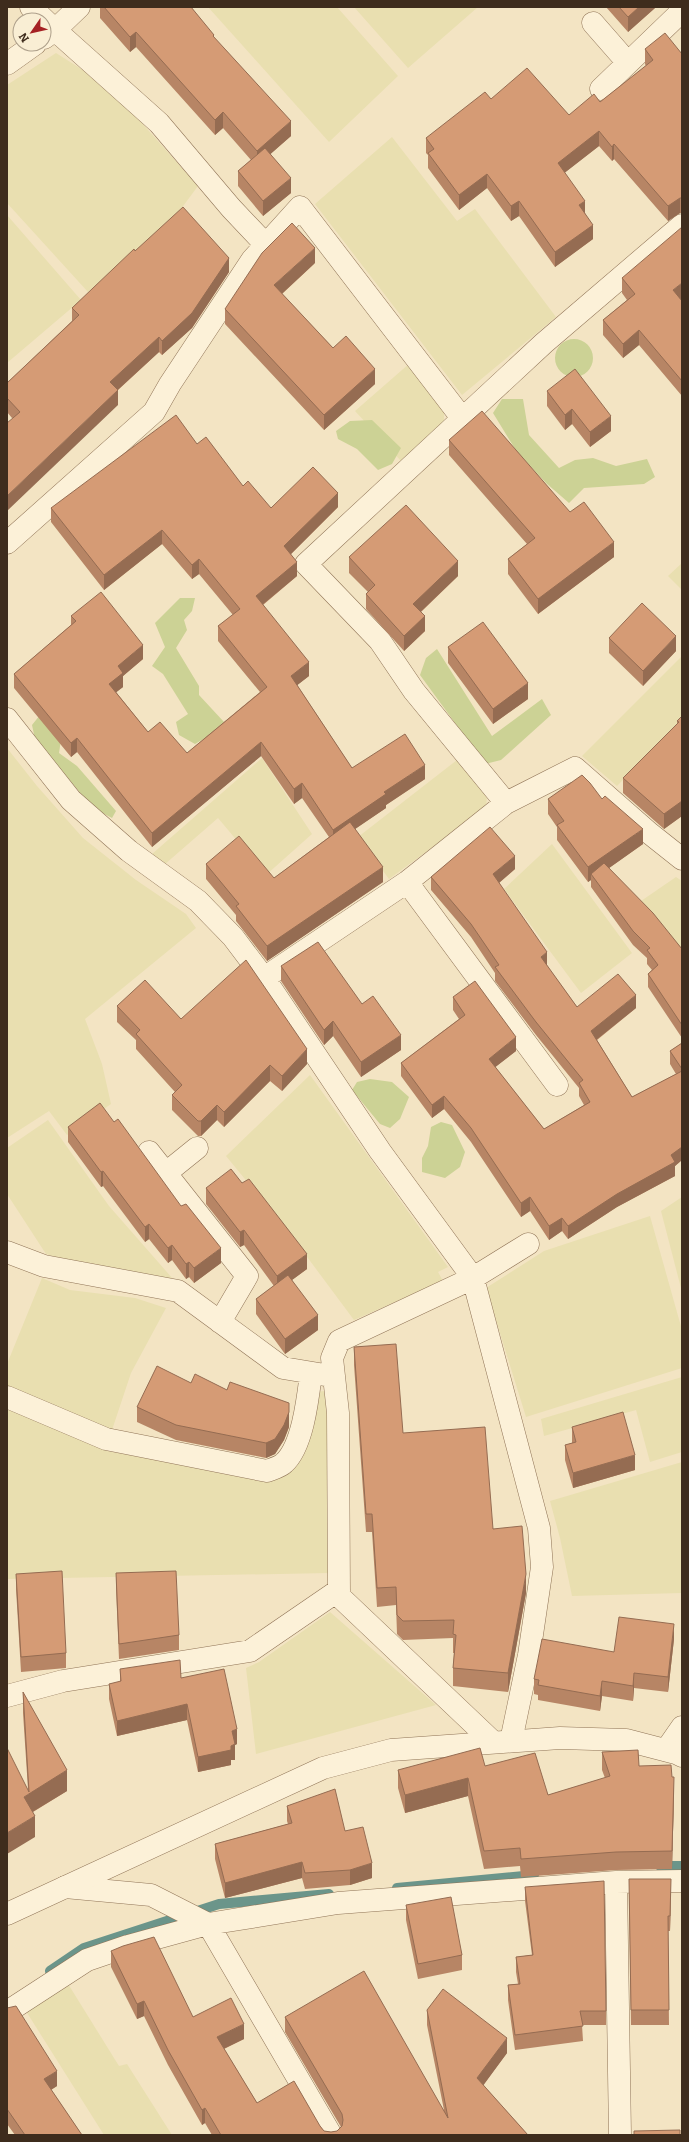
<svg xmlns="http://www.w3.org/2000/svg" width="689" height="2142" viewBox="0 0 689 2142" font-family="Bitter,serif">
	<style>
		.farmland { fill: #e9dfb0 }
		.green { fill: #ccd295 }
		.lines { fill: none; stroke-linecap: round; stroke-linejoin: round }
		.stream { stroke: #6b958a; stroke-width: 10 }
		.minor-casing { stroke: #907457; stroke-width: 23 }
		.tertiary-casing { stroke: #907457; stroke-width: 23 }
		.minor { stroke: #fcf1d8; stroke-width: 22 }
		.tertiary { stroke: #fcf1d8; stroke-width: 22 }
		.wall { fill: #b78565 }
		.shaded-wall { fill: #956c52 }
		.building { fill: #d59b75; stroke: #956c52 }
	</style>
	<rect width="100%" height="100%" fill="#f3e4c3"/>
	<!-- farmland -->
	<path class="farmland" d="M208,7H337L398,76L329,142Z
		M354,7H478L408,68Z
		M56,53L86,72L132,112L198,186L175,217L88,292L7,203V85Z
		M392,137L457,221L475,209L556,317L462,395L315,204Z
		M7,215L81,300L7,363Z
		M410,363L444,410V422L401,461L355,411Z
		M682,563V590L668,576Z
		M682,656V720L617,786L582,756Z
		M7,748L37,786L83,838L136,880L186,914L196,928L85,1019L102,1064L111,1104L67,1135L49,1111L7,1138Z
		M262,758L312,834L266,875L218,818L164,865L152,854Z
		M457,760L487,795L486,808L389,879L358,837Z
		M552,844L632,953L581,993L504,889Z
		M676,877L682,881V953L641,901Z
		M310,1075L448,1267L438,1272L443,1281L354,1320L290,1234L226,1156Z
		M48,1120L109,1206L173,1279L93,1269L46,1254L7,1194V1148Z
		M682,1197V1292L661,1211Z
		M650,1216L682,1330V1368L526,1417L486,1288L544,1251Z
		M42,1278L70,1290L135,1298L166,1308L131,1373L112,1430L7,1386V1364Z
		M682,1377V1452L650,1462L636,1410L544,1436L541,1419Z
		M324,1391L329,1410L330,1573L7,1579V1406L107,1451L272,1481L294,1468L316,1392Z
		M682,1462V1593L572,1596L560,1538L550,1501Z
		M330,1612L436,1705L256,1754L246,1668L259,1662Z
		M65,1979L119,2066L127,2064L172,2135H104L24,2008Z"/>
	<!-- green -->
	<path class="green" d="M555 358a19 19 0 1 1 38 0a19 19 0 1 1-38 0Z
		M502,399H523L529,435L559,468L575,460L593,458L616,466L647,459L655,477L644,484L584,488L569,503L546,483L517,452L493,413Z
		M372,420L401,448L392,464L378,470L357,449L338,439L336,431L350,421Z
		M180,598H195L192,611L184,620L187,630L176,648L199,686V695L224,722L207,737L195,744L179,735L176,722L188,714L163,674L152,666L165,647L155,623Z
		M437,649L492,736L542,699L551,715L501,760L485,764L420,675L426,658Z
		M44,710L62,733L59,753L77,766L116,811L112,818L93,808L35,739L32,725Z
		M370,1079L392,1082L409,1097L400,1119L390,1128L380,1124L352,1090L357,1082Z
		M441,1122L452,1125L465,1152L460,1167L445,1178L422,1172V1158L428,1146L431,1127Z"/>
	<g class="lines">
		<!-- stream -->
		<path class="stream" d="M660,1866H682
			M397,1888L534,1875
			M50,1971L84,1948L219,1904L329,1894"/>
		<!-- minor casing -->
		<g class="minor-casing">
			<path id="minor" d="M31,7L55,30L79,7
				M593,23L628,63
				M44,38L55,30L159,123L231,208L266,245
				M7,64L35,44
				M601,89L682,11
				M682,225L544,343L306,564L380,641L414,691L506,803L575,768L648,832L682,859
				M7,543L154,412L170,384L252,260L300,207L462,418
				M7,719L71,800L129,851L198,901L233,937L264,978
				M506,803L407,882L264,978L380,1151L473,1278L528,1244
				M407,882L557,1085
				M149,1152L247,1276L220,1322
				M166,1173L197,1148
				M7,1252L44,1266L178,1291L283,1368L325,1375
				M7,1397L106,1439L267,1471C272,1469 280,1467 284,1463C303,1446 308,1397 311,1373
				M7,1696L63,1681L250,1651L339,1590
				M493,1742L339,1596L338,1413L332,1358L339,1341L473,1278L539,1528L542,1567L529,1655L511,1741
				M666,1750L682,1727
				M65,1887L151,1895L208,1924L331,2135
				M7,2012L87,1960L128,1946L208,1924L338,1903L616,1882
				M620,2135L616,1882L682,1881"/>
		</g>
		<!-- tertiary casing -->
		<g class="tertiary-casing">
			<path id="tertiary" d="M7,1914L323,1768L391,1750L560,1738L626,1740L676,1753L682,1756"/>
		</g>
		<!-- minor -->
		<use href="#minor" class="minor"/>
		<!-- tertiary -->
		<use href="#tertiary" class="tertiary"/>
	</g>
	<!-- wall -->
	<path class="wall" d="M100,7H191L214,38L291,136L270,154L291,193L263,216L238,186V171L251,160L223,128L215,135L136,47L130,52L100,18Z
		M606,7H655V8L628,32Z
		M645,49L682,54V213H680L668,221L614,159L612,161L599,146L564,173L585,213L593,239L555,267L519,216L511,221L487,188L459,210L428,168V155L426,153V138L491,99L569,115L600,102L646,66L645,64Z
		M135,251L229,272L192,328L162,355L159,352L118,390V405L12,418L7,412V383L72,321V308Z
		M315,263L282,294L333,348L375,384L324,430L225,324V309Z
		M622,278L680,299L682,301V396L639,345L623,358L603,335V320L627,300L622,293Z
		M547,391L611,431L590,447L572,424L565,430L547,406Z
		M449,440L570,512L614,557L538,614L508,574V559L527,544L449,455Z
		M197,444L243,486L271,508L338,507L291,554L297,576L263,605L309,676L297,685L352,768L425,779L386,805V808L355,829L383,882L267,961L236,921V915L206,879V864L274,878L329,837L302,798L294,804L261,756L152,847L77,752L71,757L14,688V674L71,625V616L143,659L123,676V687L116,692L148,732L187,753L260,692L218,641V626L233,615L199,574L192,579L162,544L104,590L51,522V508Z
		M349,557L458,576L421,612L425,631L404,651L366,609V594L368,592L349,573Z
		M609,638L676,651L643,686L609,653Z
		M448,647L528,699L493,724L448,663Z
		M682,716V816L664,829L623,793V778L677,724V721Z
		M548,799H602L643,844L609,868L682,949V1038L648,987V974L652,970L647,964V958L633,945L591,887V880L588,882L557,840V827L548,814Z
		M515,869L499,883L547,966L577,1007L636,1008L597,1040L632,1097L676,1074L670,1064V1051L682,1043V1160L675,1166V1176L617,1207L568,1239L562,1231L549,1240L530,1211L521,1217L471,1142L444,1109L432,1118L401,1076V1063L459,1019L453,1010V997L516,1051L495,1067L544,1129L584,1105L579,1096V1088L536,1035L495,981V973L471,937L431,890V877Z
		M281,966L362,1004L401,1050L361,1077L333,1036L324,1045L281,981Z
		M117,1006L181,1019L307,1064L282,1091L270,1081L224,1127L217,1120L201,1136H198L172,1110V1095L175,1092L136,1049V1040L117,1022Z
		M68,1127L221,1263L194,1283L189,1277L186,1279L172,1260L168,1263L149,1239L145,1242L103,1186L101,1187L68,1142Z
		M242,1183L307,1269L292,1280L318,1330L285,1354L256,1314V1299L274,1286L244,1245L240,1247L206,1204V1188Z
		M354,1347L403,1433L493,1529L526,1593L508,1692L453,1686V1668L454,1653H453V1638L403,1640L397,1634L396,1605L377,1607L372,1532H366L354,1365Z
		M191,1383L289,1427L284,1440L275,1454L266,1458L176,1440L137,1422V1407Z
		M572,1427L635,1470L573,1488L565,1460V1445L572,1443Z
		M116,1573L179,1635V1650L119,1659L116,1588Z
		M16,1574L66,1653V1668L21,1672L16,1589Z
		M674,1639L668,1692L634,1688L633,1701L602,1696L600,1711L538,1700V1695L534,1694V1679L614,1652Z
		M120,1669L181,1678L237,1744L235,1745V1760H231V1765L198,1772L187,1720L117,1736L109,1699V1684L120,1682Z
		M23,1692L67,1791L33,1812L35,1837L28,1789L23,1713Z
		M602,1752L639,1766L672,1777L674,1794L672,1869L616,1870L521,1877L520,1866L484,1869L468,1796L405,1813L398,1788V1770L485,1766L548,1795L605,1778L602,1770Z
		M287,1806L345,1831L372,1878L350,1885L305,1889L302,1878L225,1898L215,1859V1844L288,1824L287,1821Z
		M525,1887L606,2011V2025H582L583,2041L515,2050L508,2000V1985L518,1984L516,1972V1957L532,1955L525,1901Z
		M629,1894H671L670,1931H668L669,2025H631Z
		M406,1905L462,1955V1970L418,1979L406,1920Z
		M111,1951L193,2017L244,2039L224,2049L257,2103L320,2126L324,2131L331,2132L337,2131L341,2127L285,2032V2017L444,2110L427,2025V2010L507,2053L483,2085L528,2135H212L205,2123L202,2125L168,2065L144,2016L137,2019L111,1967Z
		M7,2008L57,2086L51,2090L82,2135H15L7,2124Z"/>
	<!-- shaded-wall -->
	<path class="shaded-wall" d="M639,7H655V8L628,32V17Z
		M136,32V47L130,52V37Z
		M223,112V128L215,135V120Z
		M291,121V136L257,166V151Z
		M599,131V146L558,178V163Z
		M614,144V159L612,161V147Z
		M487,174V188L459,210V195Z
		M291,178V193L263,216V201Z
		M680,198V213L668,221V206Z
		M519,201V216L511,221V206Z
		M585,201V216L579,205Z
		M593,225V239L555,267V252Z
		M315,248V263L274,301V285Z
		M229,258V272L192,328L162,355V341Z
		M682,283V298L673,305V290Z
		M639,330V345L623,358V344Z
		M159,337V352L110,397V382Z
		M375,369V384L324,430V415Z
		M118,390V405L7,511V496Z
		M572,409V424L565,430V415Z
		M611,416V431L590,447V432Z
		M338,493V507L284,561V546Z
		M162,530V544L104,590V575Z
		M614,542V557L538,614V599Z
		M199,559V574L192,579V565Z
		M458,561V576L413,619V604Z
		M297,562V576L256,610V596Z
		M425,616V631L404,651V636Z
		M676,636V651L643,686V671Z
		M143,645V659L123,676V687L109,698V684L118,666Z
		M309,662V676L291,690V676Z
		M528,683V699L493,724V709Z
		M77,738V752L71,757V743Z
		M261,742V756L152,847V833Z
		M425,765V779L386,805V808L333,844V830L384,792Z
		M302,783V798L294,804V789Z
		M682,801V816L664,829V814Z
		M643,829V844L595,878L591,874V880L588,882V867Z
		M515,856V869L493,888V874Z
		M383,867V882L267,961V946Z
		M547,952V966L541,970V957Z
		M636,995V1008L591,1044V1031Z
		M333,1021V1036L324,1045V1030Z
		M401,1035V1050L361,1077V1062Z
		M516,1037V1051L489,1072V1059Z
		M307,1049V1064L282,1091V1076Z
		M270,1065V1081L224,1127V1112Z
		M444,1096V1109L432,1118V1105Z
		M217,1105V1120L201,1136V1121Z
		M682,1147V1160L675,1166V1176L617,1207L568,1239V1226Z
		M103,1171V1186L101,1187V1172Z
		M530,1197V1211L521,1217V1203Z
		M562,1218V1231L549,1240V1226Z
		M149,1224V1239L145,1242V1227Z
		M244,1230V1245L240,1247V1232Z
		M172,1245V1260L168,1263V1248Z
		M221,1248V1263L194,1283V1268Z
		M307,1254V1269L277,1291V1276Z
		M189,1262V1277L186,1279V1264Z
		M318,1315V1330L285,1354V1339Z
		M289,1412V1427L284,1440L275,1454L266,1458V1443Z
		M635,1455V1470L573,1488V1473Z
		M526,1574V1593L508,1692V1673Z
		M674,1624V1639L668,1692V1677Z
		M634,1673V1688L633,1701V1686Z
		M602,1681V1696L600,1711V1696Z
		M187,1704V1720L117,1736V1721Z
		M237,1729V1744L235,1745V1760H231V1765L198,1772V1757L232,1731Z
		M67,1770V1791L24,1817V1797Z
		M674,1777V1794L672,1869V1851Z
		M468,1778V1796L405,1813V1795Z
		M35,1816V1837L7,1854V1833Z
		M302,1862V1878L225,1898V1883Z
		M372,1863V1878L350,1885V1870Z
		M671,1879V1894L670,1931V1916Z
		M144,2001V2016L137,2019V2004Z
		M244,2024V2039L217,2052V2037Z
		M507,2038V2053L477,2094V2078Z
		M57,2071V2086L44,2094V2079Z
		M205,2108V2123L202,2125V2110Z"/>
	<!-- building -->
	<path class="building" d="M104,7H191L214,35L213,36L291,121L257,151L223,112L215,120L136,32L130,37Z
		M619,7H639L628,17Z
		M665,33L682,54V198H680L668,206L614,144L612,147L599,131L558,163L585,201L579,205L593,225L555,252L519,201L511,206L487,174L459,195L428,153L434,149L426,138L485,92L491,99L527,68L569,115L594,94L600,102L653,60L645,49Z
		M265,148L291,178L263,201L238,171Z
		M183,207L229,258L192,313L162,341L159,337L110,382L118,390L7,496V423L20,412L7,398V383L79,315L72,308L134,249L135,251Z
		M292,223L315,248L274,285L333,348L346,336L375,369L324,415L225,309L262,253Z
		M682,227V283L673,290L682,301V381L639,330L623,344L603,320L635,294L622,278Z
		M575,369L611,416L590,432L572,409L565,415L547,391Z
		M482,411L570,512L584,502L614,542L538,599L508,559L535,538L449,440Z
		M176,415L197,444L206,437L243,486L248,481L271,508L313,467L338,493L284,546L297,562L256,596L309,662L291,676L352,768L405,734L425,765L384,792L386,794L333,830L302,783L294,789L261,742L152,833L77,738L71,743L14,674L76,621L71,616L101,592L143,645L118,666L123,673L109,684L148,732L160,722L187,753L267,687L218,626L240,609L199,559L192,565L162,530L104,575L51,508Z
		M406,505L458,561L413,604L425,616L404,636L366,594L375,585L349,557Z
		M642,603L676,636L643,671L609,638Z
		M483,622L528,683L493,709L448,647Z
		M682,716V801L664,814L623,778L679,722L677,721Z
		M582,775L590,783L602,799L605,796L643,829L588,867L557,825L564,821L548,799Z
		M350,822L383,867L267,946L236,906L239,904L206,864L239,836L274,878Z
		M490,827L515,856L493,874L547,952L541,957L577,1007L618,974L636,995L591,1031L632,1097L682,1071V1147L671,1155L675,1162L617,1194L568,1226L562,1218L549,1226L530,1197L521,1203L471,1128L444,1096L432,1105L401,1063L465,1015L453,997L475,981L516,1037L489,1059L544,1129L590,1102L579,1083L583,1080L536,1022L495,967L499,965L471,924L431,877Z
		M604,863L653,913L682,949V1025L648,974L658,965L647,950L650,948L633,931L591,874Z
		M318,942L362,1004L373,996L401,1035L361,1062L333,1021L324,1030L281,966Z
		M246,960L307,1049L282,1076L270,1065L224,1112L217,1105L201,1121H198L172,1095L182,1085L136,1034L140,1030L117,1006L145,980L181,1019Z
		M682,1043V1069L670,1051Z
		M100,1103L114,1122L118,1119L181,1206L186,1204L221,1248L194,1268L189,1262L186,1264L172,1245L168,1248L149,1224L145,1227L103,1171L101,1172L68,1127Z
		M231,1169L242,1183L249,1179L307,1254L277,1276L244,1230L240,1232L206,1188Z
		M288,1275L318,1315L285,1339L256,1299Z
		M396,1344L403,1433L485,1427L493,1529L522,1526L526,1574L508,1673L453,1668L456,1635L453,1634L454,1620L403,1621L397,1615L396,1587L377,1588L372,1514H366L354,1347Z
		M157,1366L191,1383L195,1374L227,1390L230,1382L289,1403V1412L284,1425L275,1439L266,1443L176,1425L137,1407Z
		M623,1412L635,1455L573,1473L565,1445L576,1442L572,1427Z
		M62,1571L66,1653L21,1657L16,1574Z
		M176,1571L179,1635L119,1644L116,1573Z
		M619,1617L674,1624L668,1677L634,1673L633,1686L602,1681L600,1696L538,1685L539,1680L534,1679L542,1639L614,1652Z
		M180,1660L181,1678L224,1669L237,1729L232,1731L235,1744L231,1746V1750L198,1757L187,1704L117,1721L109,1684L121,1681L120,1669Z
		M23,1692L67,1770L24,1797L35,1816L7,1833V1748L29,1792Z
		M480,1748L485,1766L535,1753L548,1795L610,1776L602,1752L638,1750L639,1766L671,1765L672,1777H674L672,1851L616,1852L521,1859L520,1848L484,1851L468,1778L405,1795L398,1770Z
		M335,1789L345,1831L363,1827L372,1863L350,1870L305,1873L302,1862L225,1883L215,1844L292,1823L287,1806Z
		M629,1879H671L670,1916H668L669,2010H631Z
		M604,1881L606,2011H580L583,2026L515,2035L508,1985L520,1984L516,1957L533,1955L525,1887Z
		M451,1897L462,1955L418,1964L406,1905Z
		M154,1937L193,2017L231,1998L244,2024L217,2037L257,2103L294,2081L320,2126L324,2131L331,2132L337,2131L342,2126L343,2120L342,2114L285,2017L364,1971L448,2118L427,2010L443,1989L507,2038L477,2078L528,2135H221L205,2108L202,2110L168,2050L144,2001L137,2004L111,1951L123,1946Z
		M16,2006L57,2071L44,2079L82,2135H25L7,2109V2008Z
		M680,2130V2135H634V2131Z"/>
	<!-- border -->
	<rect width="689" height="2142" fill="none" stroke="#3e2c1d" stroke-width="16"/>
	<!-- north arrow -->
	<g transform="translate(32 32) rotate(236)"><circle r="19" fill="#f9eed4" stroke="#aea08b"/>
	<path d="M0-3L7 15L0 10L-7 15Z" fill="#a52124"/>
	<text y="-6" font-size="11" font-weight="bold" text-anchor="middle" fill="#3e2c1d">N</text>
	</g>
</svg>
